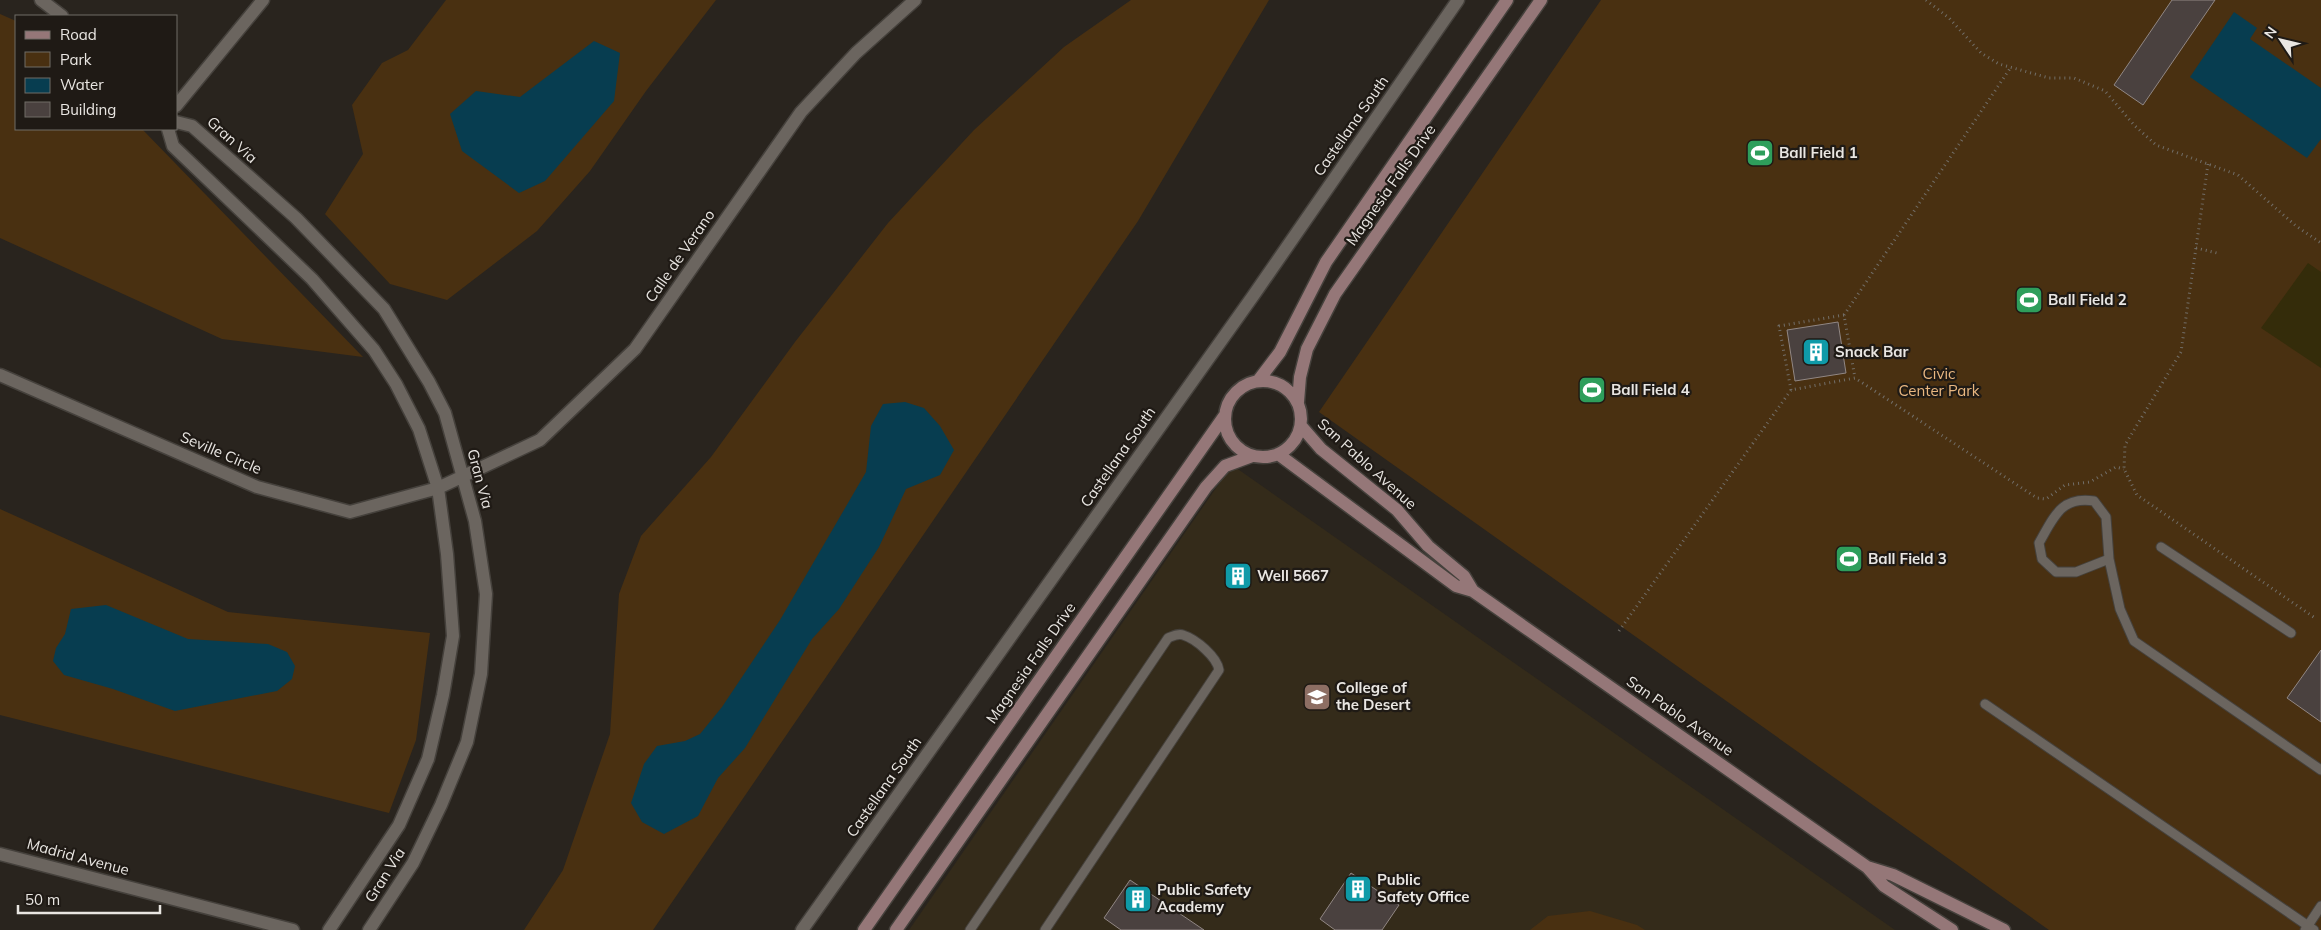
<svg xmlns="http://www.w3.org/2000/svg" width="2321" height="930" viewBox="0 0 2321 930" font-family="Mulish,sans-serif">
	<style>
		.education { fill: #342b1a }
		.green { fill: #493011 }
		.sand { fill: #342c0a }
		.water { fill: #073d50 }
		.building { fill: #4a413f; stroke: #918784 }
		.lines { fill: none; stroke-linecap: round; stroke-linejoin: round }
		.lane-casing { stroke: #45413c; stroke-width: 11 }
		.street-casing { stroke: #45413c; stroke-width: 15 }
		.secondary-casing { stroke: #45413c; stroke-width: 15 }
		.path { stroke: #726e68; stroke-width: 3; stroke-dasharray: 1 4; stroke-linecap: butt }
		.lane { stroke: #6b655f; stroke-width: 9 }
		.street { stroke: #6b655f; stroke-width: 12 }
		.secondary { stroke: #957778; stroke-width: 12 }
		.labels { text-anchor: middle; stroke-width: 4.5; stroke-linejoin: round; paint-order: stroke }
		.street-label { font-size: 15px; fill: #e9e6e2; stroke: #1f1a15 }
		.poi-label { font-size: 15px; font-weight: bold; fill: #e9e6e2; stroke: #1f1a15; text-anchor: start }
		.park-label { font-size: 15px; fill: #e9b780; stroke: #1f1a15 }
	</style>
	<rect width="100%" height="100%" fill="#29241e"/>
	<!-- education -->
	<path class="education" d="M1232,465L1895,930H909Z"/>
	<!-- green -->
	<path class="green" d="M446,0H716L646,91L590,171L537,231L447,300L390,284L325,214L363,154L352,105L382,63L408,50Z
		M1131,0H1269L1138,221L653,930H524L563,870L610,734L619,594L641,536L711,457L795,342L888,223L974,130L1064,47Z
		M1601,0H2321V930H2049L1319,412Z
		M0,14L16,21V129H142L363,357L222,339L0,238Z
		M0,509L228,612L430,633L416,740L389,813L0,715Z
		M1590,911L1637,925L1645,930H1530L1548,916Z"/>
	<!-- sand -->
	<path class="sand" d="M2308,263L2321,272V368L2261,328Z"/>
	<!-- water -->
	<path class="water" d="M2234,12L2257,28L2250,39L2321,88V139L2307,158L2190,77Z
		M594,41L620,53L614,101L545,181L519,193L462,151L450,114L476,91L520,97Z
		M905,402L924,408L940,426L954,450L940,475L906,489L879,547L839,609L812,639L745,748L718,778L698,816L664,834L642,822L631,803L644,764L657,746L685,741L700,734L722,707L780,620L866,472L871,426L883,404Z
		M106,605L188,639L268,644L287,652L295,666L292,679L277,691L175,711L113,689L64,675L53,661L56,648L65,634L71,609Z"/>
	<!-- building -->
	<path class="building" d="M2172,0H2215L2143,105L2114,85Z
		M1838,322L1846,373L1795,381L1787,330Z
		M2321,650V722L2287,698Z
		M1351,873L1399,905L1382,930H1335L1320,919Z
		M1130,880L1204,930H1121L1104,918Z"/>
	<g class="lines">
		<!-- lane casing -->
		<g class="lane-casing">
			<path id="lane" d="M2161,547L2291,633
				M2109,559L2106,517L2094,501C2061,496 2054,517 2039,543L2042,559L2056,572H2076L2109,559L2120,609L2134,641L2321,770
				M1985,704L2314,930
				M970,930L1168,638C1173,636 1178,633 1183,635C1196,639 1217,657 1219,670L1045,930
				M2305,930L2321,906"/>
		</g>
		<!-- street casing -->
		<g class="street-casing">
			<path id="street" d="M41,0L62,16
				M176,106L263,0
				M176,122L192,126L296,218L384,309L429,382L445,413L475,521L486,594L481,674L467,742L441,805L413,863L369,930
				M168,129L173,146L312,279L374,350L396,384L419,429L438,488L447,554L453,636L443,695L428,759L399,825L329,930
				M0,375L257,487L350,512L438,488L540,440L635,349L801,112L856,53L915,0
				M0,854L293,930
				M802,930L1253,296L1458,0"/>
		</g>
		<!-- secondary casing -->
		<g class="secondary-casing">
			<path id="secondary" d="M1225 419a38 38 0 1 1 76 0a38 38 0 1 1-76 0Z
				M1258,381L1280,352L1326,262L1507,0
				M1298,402L1300,377L1307,349L1335,294L1541,0
				M1301,426L1321,449L1397,510L1428,546L1464,576L1473,591
				M1278,454L1456,586L1473,591L1867,867L1884,886L1952,930
				M1867,867L1893,875L2004,930
				M864,930L1225,415
				M896,930L1206,487L1225,466L1252,456"/>
		</g>
		<!-- path -->
		<path class="path" d="M1926,0L1949,18L1981,53L1999,64L2049,78H2074L2105,91L2134,125L2156,145L2238,175L2296,226L2321,243
			M2208,164L2181,352L2125,445L2124,469L2137,495L2315,618
			M2196,248L2217,253
			M1844,315L2011,67
			M1791,390L1779,326L1844,315L1855,378
			M1619,631L1791,390L1855,378L2037,498L2046,499L2065,485L2090,482L2116,467L2124,469"/>
		<!-- lane -->
		<use href="#lane" class="lane"/>
		<!-- street -->
		<use href="#street" class="street"/>
		<!-- secondary -->
		<use href="#secondary" class="secondary"/>
	</g>
	<!-- icons -->
	<defs>
		<g id="stadium-square" transform="scale(1.4375)"><rect x="-9" y="-9" width="18" height="18" rx="4" fill="#2e9e5b" stroke="#1f1a15"/><path d="M0-5a6.5 5 0 1 0 0 10a6.5 5 0 1 0 0-10ZM-3.5-1.8h7v3.6h-7Z" fill="#fff"/></g>
		<g id="building-square" transform="scale(1.4375)"><rect x="-9" y="-9" width="18" height="18" rx="4" fill="#0f9aa8" stroke="#1f1a15"/><path d="M-4-6H4V6H1V3H-1V6H-4ZM-2.5-4.3h1.7v1.8h-1.7ZM.8-4.3h1.7v1.8H.8ZM-2.5-1h1.7V.8h-1.7ZM.8-1h1.7V.8H.8Z" fill="#fff"/></g>
		<g id="university-square" transform="scale(1.4375)"><rect x="-9" y="-9" width="18" height="18" rx="4" fill="#8d6e63" stroke="#1f1a15"/><path d="M0-5L7-2L0 1L-7-2ZM-4 1L0 2.5L4 1V4Q0 6-4 4Z" fill="#fff"/></g>
	</defs>
	<g fill-rule="evenodd">
		<use href="#stadium-square" x="1760" y="153"/>
		<use href="#stadium-square" x="2029" y="300"/>
		<use href="#building-square" x="1816" y="352"/>
		<use href="#stadium-square" x="1592" y="390"/>
		<use href="#stadium-square" x="1849" y="559"/>
		<use href="#building-square" x="1238" y="576"/>
		<use href="#university-square" x="1317" y="697"/>
		<use href="#building-square" x="1358" y="889"/>
		<use href="#building-square" x="1138" y="899"/>
	</g>
	<g class="labels">
		<!-- street labels -->
		<g class="street-label">
			<text transform="translate(1351 126) rotate(-55)" y="5">Castellana South</text>
			<text transform="translate(232 140) rotate(42)" y="5">Gran Via</text>
			<text transform="translate(1391 185) rotate(-55)" y="5">Magnesia Falls Drive</text>
			<text transform="translate(680 256) rotate(-55)" y="5">Calle de Verano</text>
			<text transform="translate(221 453) rotate(23)" y="5">Seville Circle</text>
			<text transform="translate(1118 457) rotate(-55)" y="5">Castellana South</text>
			<text transform="translate(1367 464) rotate(42)" y="5">San Pablo Avenue</text>
			<text transform="translate(480 479) rotate(75)" y="5">Gran Via</text>
			<text transform="translate(1031 663) rotate(-55)" y="5">Magnesia Falls Drive</text>
			<text transform="translate(1680 716) rotate(35)" y="5">San Pablo Avenue</text>
			<text transform="translate(884 787) rotate(-55)" y="5">Castellana South</text>
			<text transform="translate(78 857) rotate(15)" y="5">Madrid Avenue</text>
			<text transform="translate(385 875) rotate(-58)" y="5">Gran Via</text>
		</g>
		<!-- poi labels -->
		<g class="poi-label">
			<text x="1779" y="158">Ball Field 1</text>
			<text x="2048" y="305">Ball Field 2</text>
			<text x="1835" y="357">Snack Bar</text>
			<text x="1611" y="395">Ball Field 4</text>
			<text x="1868" y="564">Ball Field 3</text>
			<text x="1257" y="581">Well 5667</text>
			<text x="1336" y="693">College of<tspan x="1336" dy="17">the Desert</tspan></text>
			<text x="1377" y="885">Public<tspan x="1377" dy="17">Safety Office</tspan></text>
			<text x="1157" y="895">Public Safety<tspan x="1157" dy="17">Academy</tspan></text>
		</g>
		<!-- park labels -->
		<g class="park-label">
			<text x="1939" y="379">Civic<tspan x="1939" dy="17">Center Park</tspan></text>
		</g>
	</g>
	<!-- legend -->
	<rect x="15" y="15" width="162" height="115" fill="#1f1a15" stroke="#706c67"/>
	<rect x="25" y="31" width="25" height="8" fill="#957778" stroke="#706c67"/>
	<text x="60" y="40" font-size="15" fill="#e9e6e2">Road</text>
	<rect x="25" y="52" width="25" height="15" fill="#493011" stroke="#706c67"/>
	<text x="60" y="65" font-size="15" fill="#e9e6e2">Park</text>
	<rect x="25" y="78" width="25" height="15" fill="#073d50" stroke="#706c67"/>
	<text x="60" y="90" font-size="15" fill="#e9e6e2">Water</text>
	<rect x="25" y="102" width="25" height="15" fill="#4a413f" stroke="#706c67"/>
	<text x="60" y="115" font-size="15" fill="#e9e6e2">Building</text>
	<!-- north arrow -->
	<g transform="translate(2281 40) rotate(305)" stroke="#1f1a15" stroke-width="4" paint-order="stroke">
	<path d="M0-4L9 19L0 12L-9 19Z" fill="#e9e6e2"/>
	<text y="-8" font-size="14" font-weight="bold" text-anchor="middle" fill="#e9e6e2">N</text>
	</g>
	<!-- scale -->
	<path d="M18 905v8h142v-8" fill="none" stroke="#e9e6e2" stroke-width="2.5"/>
	<text x="25" y="905" font-size="15" fill="#e9e6e2" stroke="#1f1a15" stroke-width="4" paint-order="stroke">50 m</text>
</svg>
